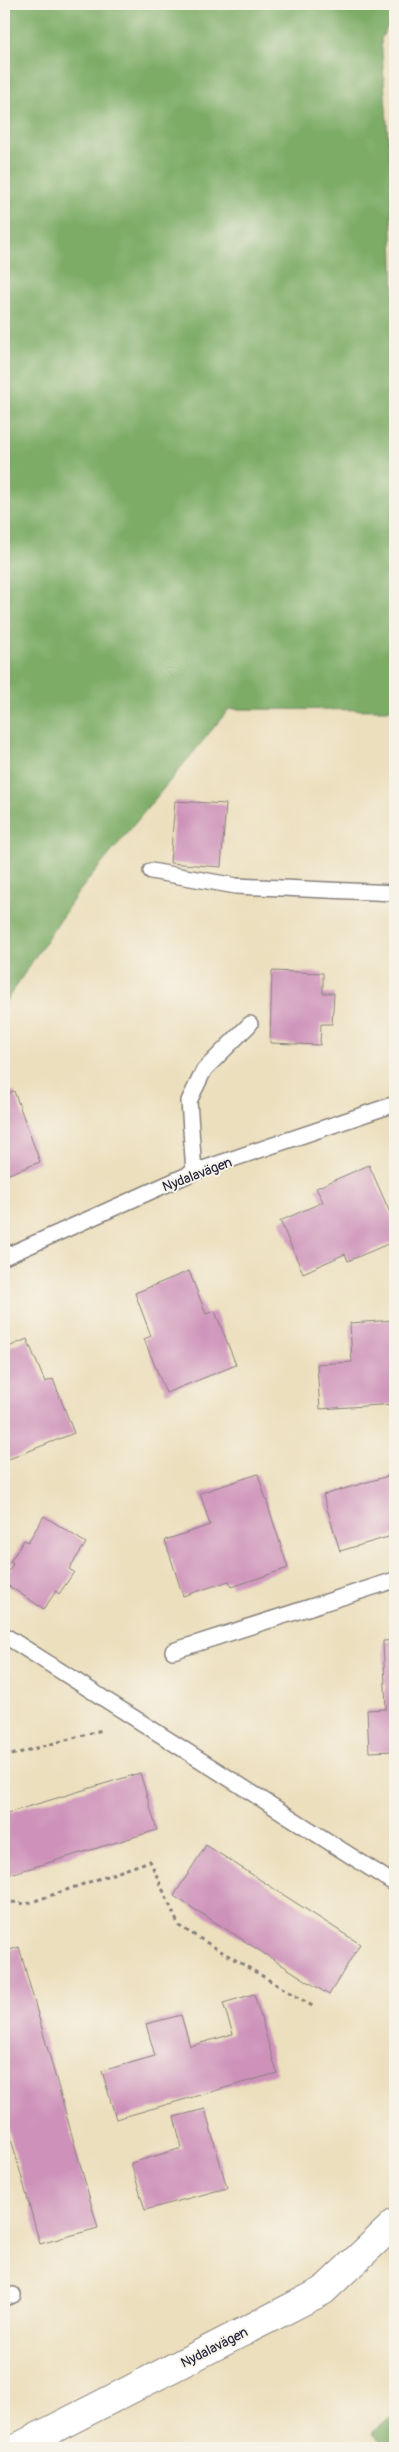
<svg xmlns="http://www.w3.org/2000/svg" width="399" height="2452" viewBox="0 0 399 2452" font-family="Pangolin,sans-serif">
	<style>
		.forest { fill: #7dac66; stroke: #506750 }
		.building { fill: #ce92ba }
		.lines { fill: none; stroke-linecap: round; stroke-linejoin: round }
		.service-casing { stroke: #87807c; stroke-width: 18 }
		.minor-casing { stroke: #87807c; stroke-width: 30 }
		.path { stroke: #87807c; stroke-width: 3; stroke-dasharray: 4 4; stroke-linecap: butt }
		.service { stroke: #fff; stroke-width: 15 }
		.minor { stroke: #fff; stroke-width: 28 }
		.labels { text-anchor: middle; stroke-width: 4; stroke-linejoin: round; paint-order: stroke }
		.street-label { font-size: 14px; fill: #22223b; stroke: #f7f3e8 }
	</style>
	<rect width="100%" height="100%" fill="#f7f3e8"/>
	<filter id="ink" filterUnits="userSpaceOnUse"><feTurbulence type="fractalNoise" baseFrequency=".02" numOctaves="2"/><feDisplacementMap in="SourceGraphic" scale="10" xChannelSelector="R" yChannelSelector="G"/><feConvolveMatrix kernelMatrix="1 2 1 2 8 2 1 2 1" color-interpolation-filters="sRGB"/></filter>
	<filter id="wash" filterUnits="userSpaceOnUse"><feTurbulence type="fractalNoise" baseFrequency=".0096" numOctaves="4" result="noise"/><feDisplacementMap in="SourceGraphic" scale="20" xChannelSelector="R" yChannelSelector="G"/><feGaussianBlur stdDeviation="1.12" result="paint"/><feColorMatrix in="noise" values="0 0 0 0 0 0 0 0 0 0 0 0 0 0 0 0 0 1.4 0 .05"/><feComposite in="paint" operator="in"/></filter>
	<g filter="url(#wash)">
		<rect width="100%" height="100%" fill="#ecdfbd"/>
		<!-- forest -->
		<path class="forest" d="M4,4H395V13L381,39L390,164L395,330V710L229,709L77,894L4,1004Z
			M395,2414V2448H390L372,2433Z"/>
		<g id="blocks">
			<!-- building -->
			<path class="building" d="M175,801L226,804L221,867L170,863Z
				M272,971L323,973V993H334L332,1024H321L320,1045L270,1043Z
				M14,1091L40,1162L4,1176V1095Z
				M369,1165L395,1224V1241L348,1261L345,1254L303,1273L280,1221L323,1202L316,1188Z
				M189,1271L206,1314L215,1311L236,1365L166,1393L144,1339L151,1336L135,1293Z
				M395,1320V1404L320,1409L317,1364L352,1362L350,1323Z
				M27,1339L45,1382L53,1379L74,1433L4,1461V1349Z
				M258,1474L288,1568L232,1587L229,1581L183,1596L165,1540L210,1525L200,1493Z
				M395,1474V1535L340,1551L323,1495Z
				M44,1516L86,1543L69,1569L74,1572L59,1594L56,1591L44,1609L4,1583V1578L13,1564L10,1562L24,1540L28,1542Z
				M395,1640V1751L369,1752L367,1710L386,1709L383,1641Z
				M140,1773L157,1830L4,1876V1814Z
				M206,1845L360,1944L329,1995L174,1896Z
				M19,1947L98,2228L40,2244L4,2113V1952Z
				M254,1994L277,2073L116,2119L102,2071L155,2056L146,2024L181,2015L190,2046L233,2034L223,2003Z
				M205,2109L227,2188L145,2210L131,2163L182,2148L174,2117Z"/>
		</g>
	</g>
	<g filter="url(#ink)">
		<use href="#blocks" fill-opacity="0" stroke="#87807c" stroke-width="1"/>
		<g class="lines">
			<!-- service casing -->
			<g class="service-casing">
				<path id="service" d="M151,871L236,886L395,893
					M194,1172L189,1101L204,1070L250,1024
					M4,1257L194,1172L395,1104
					M4,1635L395,1884
					M173,1651L395,1580
					M4,2298L13,2295"/>
			</g>
			<!-- minor casing -->
			<g class="minor-casing">
				<path id="minor" d="M16,2448L323,2291L395,2223"/>
			</g>
			<!-- path -->
			<path class="path" d="M4,1757L102,1730
				M4,1901L26,1904L150,1861L179,1926L314,2007"/>
			<!-- service -->
			<use href="#service" class="service"/>
			<!-- minor -->
			<use href="#minor" class="minor"/>
		</g>
	</g>
	<g class="labels">
		<!-- street labels -->
		<g class="street-label">
			<text transform="translate(197 1174) rotate(-21)" y="5">Nydalavägen</text>
			<text transform="translate(214 2347) rotate(-27)" y="5">Nydalavägen</text>
		</g>
	</g>
	<!-- margin -->
	<rect width="399" height="2452" fill="none" stroke="#f7f3e8" stroke-width="20"/>
</svg>
